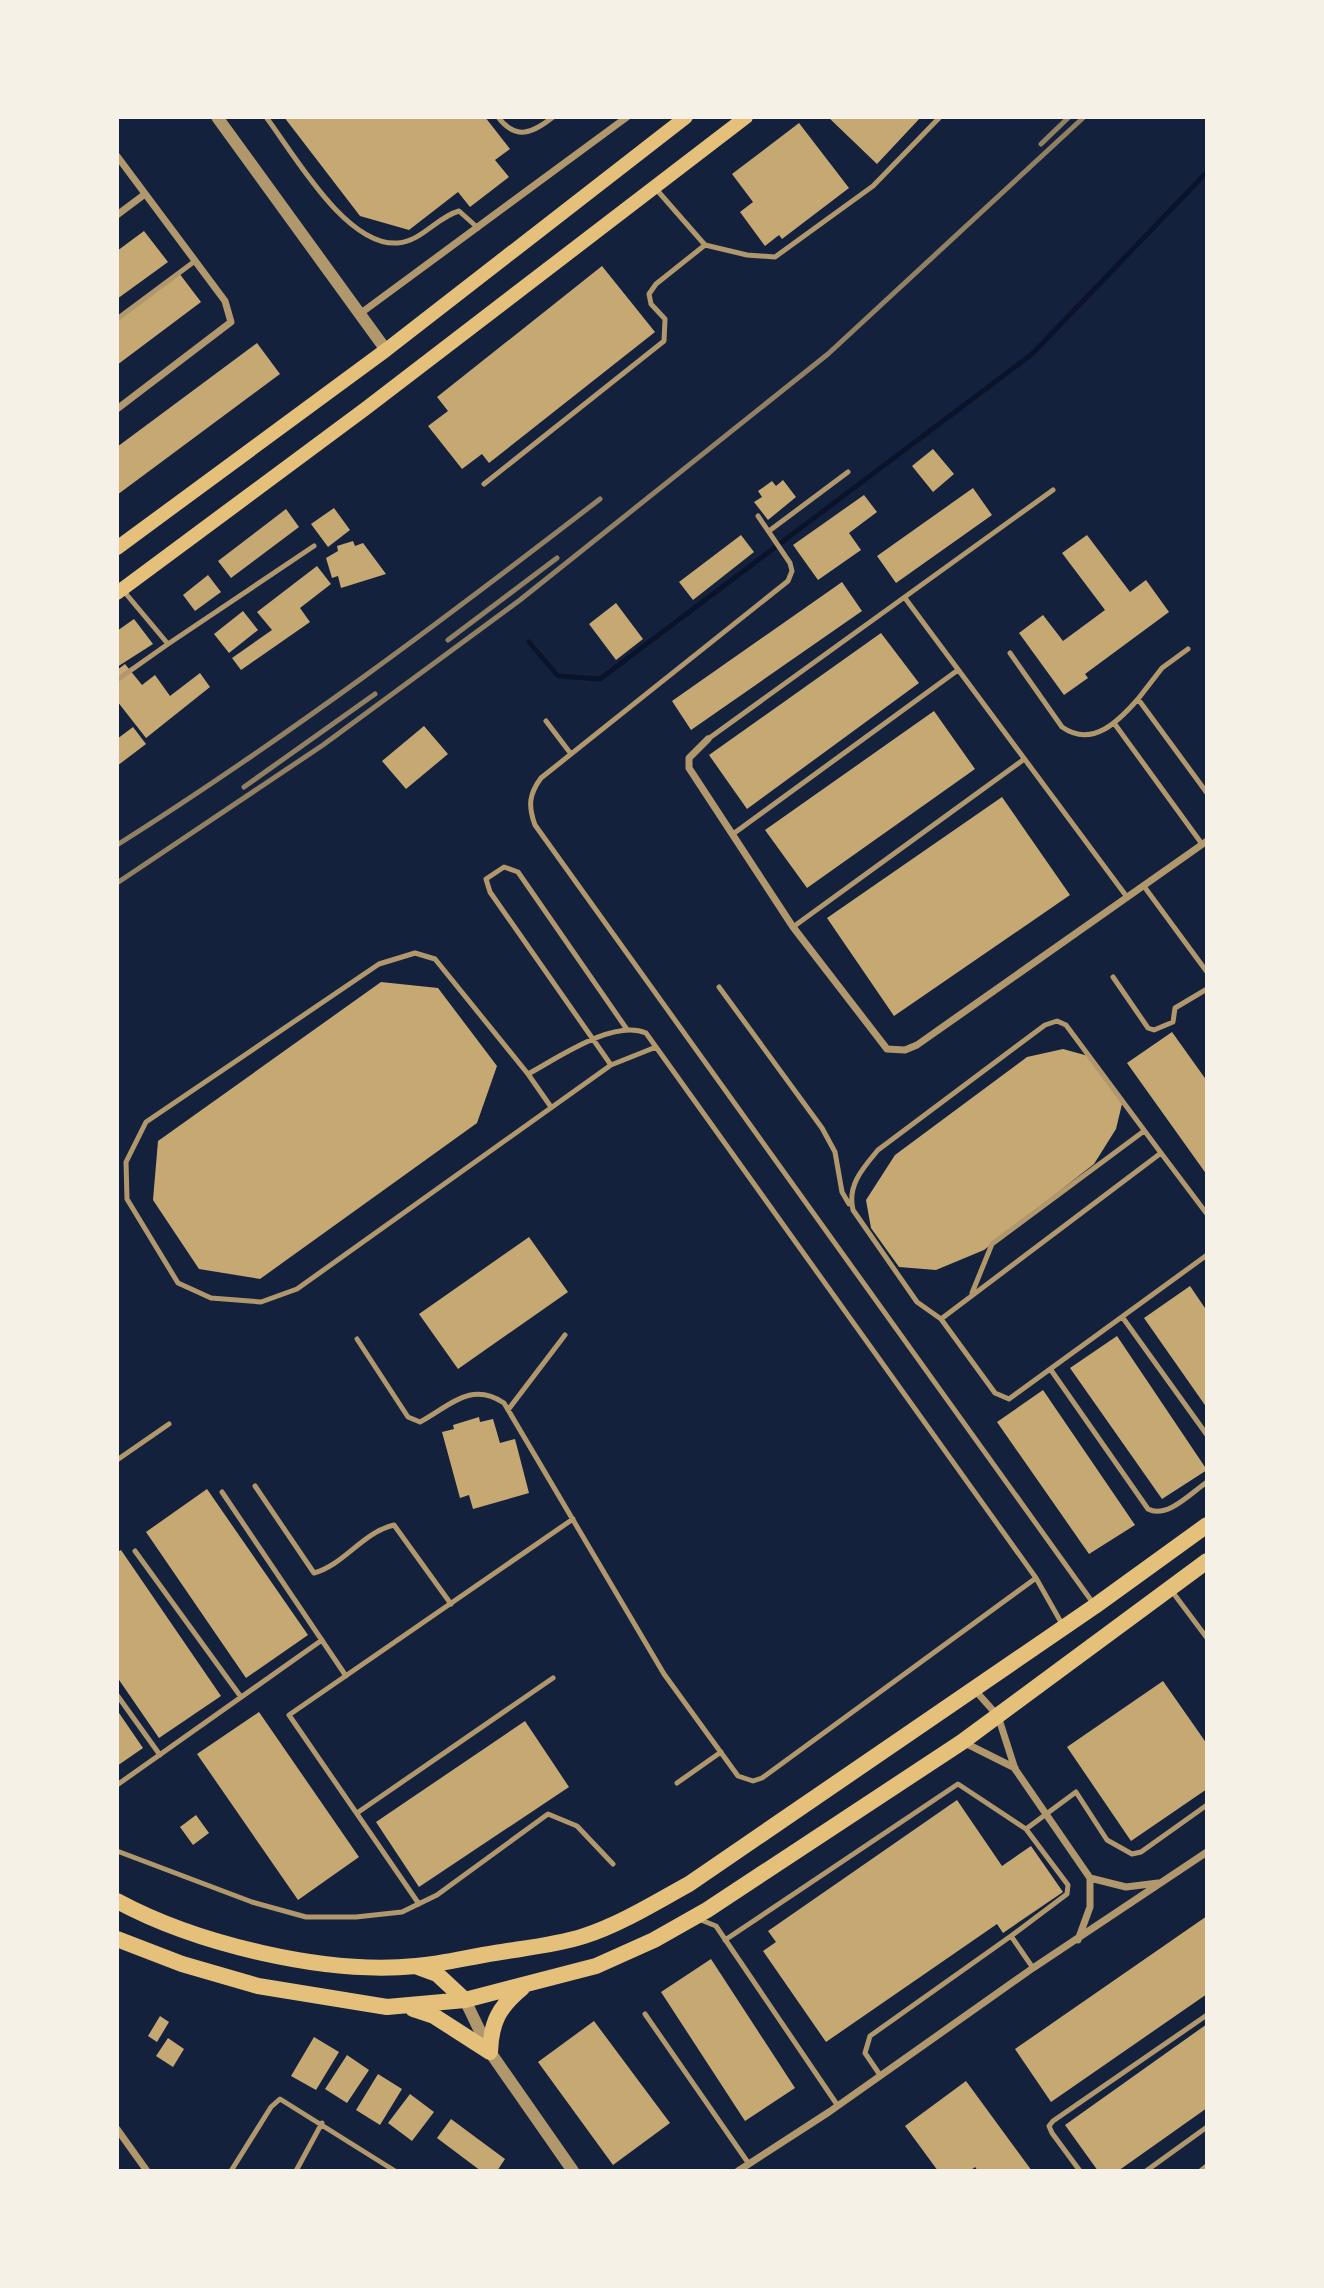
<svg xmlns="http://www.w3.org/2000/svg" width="1324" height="2288" viewBox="0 0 1324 2288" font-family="'Public Sans',sans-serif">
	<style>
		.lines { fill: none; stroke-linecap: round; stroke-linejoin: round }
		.stream { stroke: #0b132b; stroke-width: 5 }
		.building { fill: #c6a872 }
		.service { stroke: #b1986c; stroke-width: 5 }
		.minor { stroke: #b1986c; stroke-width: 7 }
		.tertiary { stroke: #b1986c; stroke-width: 12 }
		.secondary { stroke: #e5c07b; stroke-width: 14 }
		.primary { stroke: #e5c07b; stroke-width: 16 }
		.rail { stroke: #918062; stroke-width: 5 }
	</style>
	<rect width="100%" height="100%" fill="#14213d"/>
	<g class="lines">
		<!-- stream -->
		<path class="stream" d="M529,642L558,676L600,679L1032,354L1207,172"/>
	</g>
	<!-- building -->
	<path class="building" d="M284,117H485L510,149L495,160L509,177L470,207L458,192L409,230L360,216Z
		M828,117H921L877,164Z
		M799,123L849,188L782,239L779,235L765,246L740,212L753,202L732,174Z
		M144,231L168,262L117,299V251Z
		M602,266L655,332L489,463L482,454L462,469L428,426L448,411L437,397Z
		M179,273L201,302L117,365V319Z
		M257,343L280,374L117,495V447Z
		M933,449L954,474L933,492L912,466Z
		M783,480L796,497L768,520L754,502L762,497L758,491L772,481L776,486Z
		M973,488L992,515L896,583L877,556Z
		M864,495L877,512L849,533L861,550L818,580L793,545Z
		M334,508L350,530L328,547L311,524Z
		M286,509L299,527L231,578L218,561Z
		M741,535L754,552L693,600L679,582Z
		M1087,535L1130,592L1146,580L1169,612L1085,674L1088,678L1064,695L1019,633L1043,615L1063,641L1105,610L1062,553Z
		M353,541L355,546L363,543L386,574L341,588L338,576L332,578L326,558L338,551L337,546Z
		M317,566L331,584L300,608L310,622L241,670L232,658L272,630L257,612Z
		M208,575L221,592L195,611L183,595Z
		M842,582L862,611L691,730L672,701Z
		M616,603L643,639L616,660L589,624Z
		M243,611L258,630L229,653L214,634Z
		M134,619L153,644L117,667V631Z
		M881,633L919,683L747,809L709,755Z
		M125,664L142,685L155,675L170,696L200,673L210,687L146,738L117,701V670Z
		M934,711L975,769L807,888L765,830Z
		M424,726L448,754L406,789L382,761Z
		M133,727L146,744L117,766V739Z
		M1002,797L1070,895L894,1016L827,918Z
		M381,982L438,988L497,1066L477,1123L260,1279L199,1269L153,1200L158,1141Z
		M1172,1032L1207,1081V1175L1127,1063Z
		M1063,1049L1092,1057L1122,1104L1116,1129L1094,1164L984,1250L936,1270L899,1267L871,1228L866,1200L895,1155L1027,1057Z
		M529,1237L568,1292L458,1369L419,1314Z
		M1190,1286L1207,1311V1408L1144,1318Z
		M1117,1336L1207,1470L1162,1499L1070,1368Z
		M1043,1390L1135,1525L1089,1554L997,1422Z
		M479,1417L480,1422L493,1419L500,1443L515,1439L529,1493L473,1509L469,1495L460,1498L442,1432L454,1429L453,1425Z
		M207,1489L308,1635L246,1678L146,1532Z
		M121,1550L221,1696L159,1738L117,1677V1552Z
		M1163,1681L1207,1744V1789L1131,1841L1067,1747Z
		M117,1710L143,1748L117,1766Z
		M259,1712L359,1857L298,1900L197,1754Z
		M525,1721L569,1787L419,1887L376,1822Z
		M957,1800L1002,1866L1031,1846L1063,1892L1003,1933L997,1924L826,2042L763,1951L776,1942L768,1931Z
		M196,1815L209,1833L193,1845L180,1827Z
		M1207,1916V1994L1051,2102L1015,2049Z
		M711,1959L795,2088L745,2121L661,1992Z
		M160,2016L169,2022L157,2042L148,2036Z
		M594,2021L670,2123L613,2165L538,2062Z
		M1207,2024V2108L1118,2171H1098L1065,2125Z
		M314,2037L339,2052L316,2090L291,2076Z
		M168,2038L184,2049L173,2067L156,2056Z
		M347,2055L369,2070L347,2103L325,2089Z
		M378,2074L402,2089L380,2125L356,2110Z
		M966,2081L1032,2171H978L975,2167L970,2171H938L905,2126Z
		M410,2094L434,2112L412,2141L388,2123Z
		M451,2119L505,2159L497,2171H481L437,2138Z"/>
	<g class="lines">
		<!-- service -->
		<path class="service" d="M266,117C294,154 346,247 398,243C422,241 437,217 459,211L478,228
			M498,117C516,141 533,133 553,117
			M656,189L705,245L747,255L775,257L873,186L940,117
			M117,319L195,261
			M484,484L664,341L665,319L651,304L649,294L656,284L705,245
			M758,516L790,563L792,571L788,581L541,778C529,794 528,806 535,825L1093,1603
			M769,531L848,472
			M905,598L1127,897
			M168,644L314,546
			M1010,653L1062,727C1092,748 1118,722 1138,699L1207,793
			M117,680L168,644L122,589
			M1138,699L1162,668L1188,649
			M546,721L571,754
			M1114,723L1202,844
			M708,739L1053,490
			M733,834L958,670
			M1143,885L1207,972
			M793,927L1023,760
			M1113,977L1148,1028L1154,1030L1173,1022L1175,1008L1207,989
			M719,987L822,1128L835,1152L842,1192L849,1204
			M656,1047L646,1033C613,1019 558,1058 528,1074L435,959L415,953L379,964L146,1122L126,1162L127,1199L178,1283L211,1298L261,1302L297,1289L611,1065L656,1047L1036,1578L1062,1624
			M611,1065L490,892L486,879L504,867L518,872L626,1028
			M528,1074L551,1107
			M1161,1153L1066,1025L1057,1021L1045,1025L878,1150C863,1168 847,1185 853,1210L917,1302L941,1319L995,1393L1009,1399L1207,1255
			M972,1293L992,1244L1144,1131
			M1123,1318L1207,1435
			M941,1319L1161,1153L1207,1214
			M357,1339L408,1417L420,1422C451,1405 471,1381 504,1403L664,1674L738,1776L753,1781L762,1778L1036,1578
			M1051,1370L1148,1509C1167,1519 1191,1493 1207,1482
			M508,1410L565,1335
			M117,1460L169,1424
			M255,1486L314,1573C344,1565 363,1532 394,1525L451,1604
			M222,1492L346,1676
			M135,1551L241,1697
			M1171,1590L1207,1638
			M117,1695L160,1755
			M677,1783L721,1752
			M117,1785L322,1640
			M357,1813L553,1678
			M117,1851L252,1902L306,1917H356L402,1912L437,1895L548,1814L577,1826L613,1864
			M419,1904L289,1715L573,1519
			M696,1918L716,1926L838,2106
			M1011,1936L1067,1894L1068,1885L1026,1829
			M725,1940L958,1784L1026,1829L1076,1792L1107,1840L1132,1854L1141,1852L1207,1805
			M645,2014L749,2164
			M880,2075L865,2053L870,2036L1011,1936L1033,1968
			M231,2171L271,2107L280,2099L395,2171
			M296,2171L322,2123
			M1080,2171L1052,2133L1049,2126L1053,2121L1207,2015
			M1146,2171L1207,2127"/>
		<!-- minor -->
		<path class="minor" d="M117,156L225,301L231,322L117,409
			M117,215L145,194
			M361,313L627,117
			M708,739L689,758V768L793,927L887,1049L905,1050L917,1045L1207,841
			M973,1688L998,1716L1015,1769L1090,1878V1907L1078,1940
			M963,1742L1015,1768
			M1090,1878L1126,1887L1158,1883
			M117,2129L147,2171
			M738,2171L829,2112L1033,1968L1207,1852
			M1202,2171L1207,2167"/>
		<!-- tertiary -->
		<path class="tertiary" d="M217,117L386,350
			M465,2000L490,2052L573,2171"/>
		<!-- secondary -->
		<path class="secondary" d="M117,548L386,350L686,117
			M117,593L365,409L746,117"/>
		<!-- primary -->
		<path class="primary" d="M117,1901C197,1944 325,1975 416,1966C443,1964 469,1957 495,1953C525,1948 556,1945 584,1936C621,1924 656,1902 689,1884L1095,1606L1207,1525
			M117,1939L182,1964L258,1986L387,2007L465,2000L596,1966L654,1940L707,1910L962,1742L1207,1561
			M418,1967L437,1974L465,2000
			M413,2009L434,2016L490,2052
			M490,2052C491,2022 499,2007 522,1988"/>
		<!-- rail -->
		<path class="rail" d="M1041,144L1069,117
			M448,640L557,558
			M244,787L375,694
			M117,845C285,739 443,620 600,499
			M117,883L323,745L520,600L828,354L1084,117"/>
	</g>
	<!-- border -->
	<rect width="1324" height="2288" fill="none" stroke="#f6f1e7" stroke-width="238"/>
</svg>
